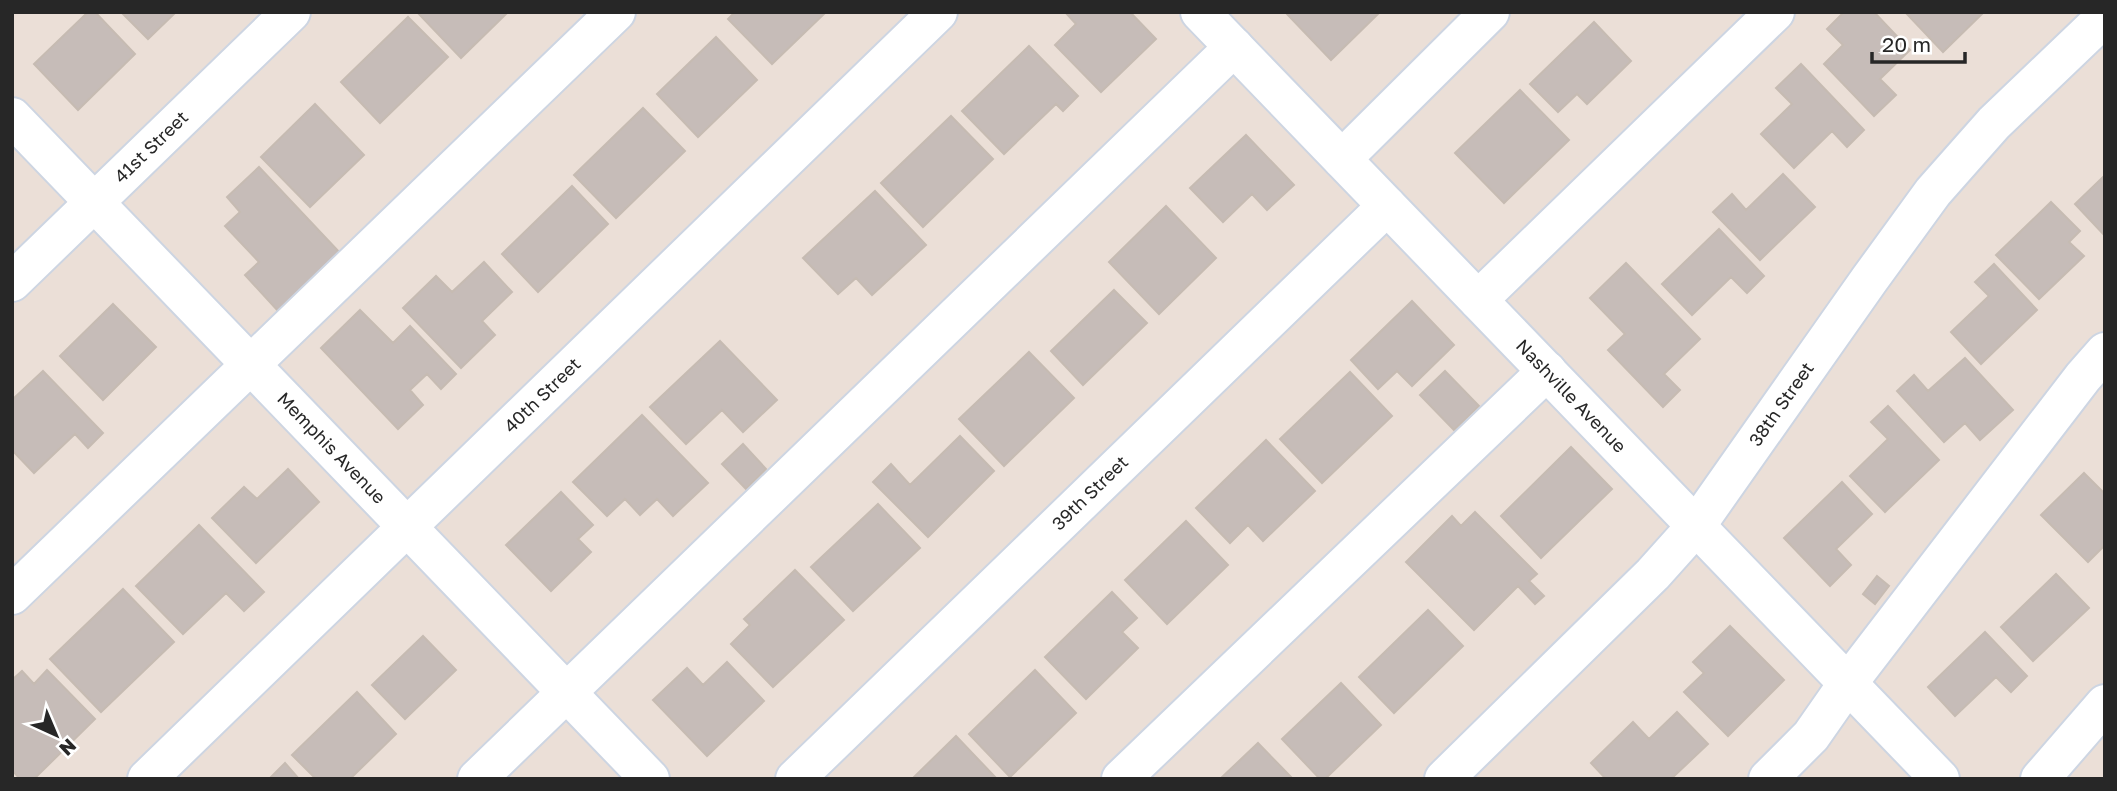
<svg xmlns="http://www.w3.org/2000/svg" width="2117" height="791" viewBox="0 0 2117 791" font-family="'Golos Text',sans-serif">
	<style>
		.building { fill: #c6bcb8; stroke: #c6bbb2; stroke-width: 2 }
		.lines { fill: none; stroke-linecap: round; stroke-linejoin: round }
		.minor-casing { stroke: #cdd5e2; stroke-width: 42 }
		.minor { stroke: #fff; stroke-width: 38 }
		.labels { text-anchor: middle; stroke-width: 5; stroke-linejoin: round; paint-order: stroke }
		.street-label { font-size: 18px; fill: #272727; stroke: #fff }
	</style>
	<rect width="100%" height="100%" fill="#ebdfd7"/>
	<!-- building -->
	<path class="building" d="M88,12H95L135,54L78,110L34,64Z
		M121,12H176L148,39Z
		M417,12H508L461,58Z
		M735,12H826L772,64L728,19Z
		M1065,12H1130L1156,39L1101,92L1055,45L1076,24Z
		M1288,12H1380L1331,60L1287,14Z
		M1844,12H1874L1910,50L1880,79L1896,95L1874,116L1824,64L1843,45L1827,29Z
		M1905,12H1984L1943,52Z
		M408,17L448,57L380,123L341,82Z
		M1594,22L1631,61L1587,104L1577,94L1558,112L1530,84Z
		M716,37L757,80L698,137L657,94Z
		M1029,46L1078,96L1063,111L1056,104L1004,154L962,111Z
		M1801,64L1864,130L1847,147L1832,131L1794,168L1761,134L1792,104L1776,88Z
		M1520,90L1569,140L1504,203L1455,153Z
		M315,104L364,155L310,207L261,157Z
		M643,108L685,151L616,218L574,175Z
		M951,116L993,159L923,227L881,183Z
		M1246,135L1294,185L1267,210L1252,194L1223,222L1190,188Z
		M259,167L341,254L279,312L245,275L259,262L225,226L240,212L227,197Z
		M1783,174L1815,207L1760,260L1713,212L1732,194L1746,210Z
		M2105,175V236L2075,204Z
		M572,186L608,224L538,292L502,254Z
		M875,191L926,245L872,295L856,278L838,294L803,258Z
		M2051,202L2080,231L2069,242L2084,256L2039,299L1996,255Z
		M1166,206L1216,258L1159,314L1109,262Z
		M1719,229L1764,276L1747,293L1731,277L1692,315L1662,284Z
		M484,262L512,292L482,321L495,335L461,368L403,308L436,276L452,292Z
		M1626,263L1700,339L1664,374L1680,390L1663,407L1608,350L1625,334L1590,298Z
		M1994,264L2037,310L1981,364L1951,332L1989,296L1975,282Z
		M1114,290L1147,323L1083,385L1051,351Z
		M1412,301L1454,345L1412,386L1397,371L1378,389L1351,360Z
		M113,304L156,347L103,400L60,356Z
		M360,310L393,343L410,326L456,374L441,389L427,374L410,390L423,405L398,429L321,348Z
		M720,341L777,400L743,432L722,410L686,444L650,407Z
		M1029,352L1074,398L1004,466L959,419Z
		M1965,358L2013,410L1980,440L1965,423L1944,442L1897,391L1914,375L1928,391Z
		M43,371L103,433L88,448L75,434L34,473L12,450V400Z
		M1445,371L1479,406L1454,430L1420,395Z
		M1350,372L1392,416L1322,483L1280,439Z
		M1888,406L1939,460L1885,512L1850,476L1888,439L1871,422Z
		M642,415L708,483L673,516L657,499L640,515L625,499L607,516L573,482Z
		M960,436L994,471L928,537L873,482L891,464L910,485Z
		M1266,440L1315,491L1263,541L1248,525L1230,543L1196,508Z
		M743,444L766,469L746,489L722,464Z
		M1571,447L1612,489L1541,558L1501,516Z
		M288,469L319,502L256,563L212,518L244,487L257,499Z
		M2084,473L2105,494V545L2088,562L2041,515Z
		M1842,482L1872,514L1836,549L1851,565L1830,586L1784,538Z
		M561,492L593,525L578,539L591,552L551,591L506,545Z
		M878,504L920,548L853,611L811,567Z
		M1475,512L1537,574L1529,581L1544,596L1535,604L1518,586L1474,630L1406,562L1452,516L1461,526Z
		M1186,521L1228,565L1167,624L1125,580Z
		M199,525L264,592L244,611L226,593L183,634L136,586Z
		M795,570L844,620L773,687L731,644L750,625L744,619Z
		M2056,574L2089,608L2033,661L2001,627Z
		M1877,576L1889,586L1875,604L1863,594Z
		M123,589L174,642L101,712L50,659Z
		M1112,592L1137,618L1122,632L1138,648L1086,699L1045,657Z
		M1428,610L1463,646L1394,713L1359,677Z
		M1730,626L1784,680L1728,736L1684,692L1704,673L1693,662Z
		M1985,632L2027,676L2011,692L1996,677L1955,716L1928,687Z
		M423,636L456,670L405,719L372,685Z
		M727,662L764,701L707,756L653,700L687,668L703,685Z
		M47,670L95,719L34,779H20L12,770V680L22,671L34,684Z
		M1035,670L1076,713L1010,777L969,734Z
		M1341,683L1381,725L1325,779H1320L1282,739Z
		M357,692L396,734L350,779H316L292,755Z
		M1677,712L1708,744L1671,779H1606L1591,763L1633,722L1649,739Z
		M956,736L997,779H912Z
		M1258,743L1293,779H1220Z
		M285,763L299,779H269Z"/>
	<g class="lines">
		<!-- minor casing -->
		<g class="minor-casing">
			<g id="minor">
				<path id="s1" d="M1200,12L1940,779"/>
				<path id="s2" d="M12,117L650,779"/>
				<path d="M1342,159L1490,12"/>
				<path id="s3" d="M12,282L291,12"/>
				<path d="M1478,300L1775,12"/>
				<path d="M12,595L616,12"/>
				<path id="s4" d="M147,779L938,12"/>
				<path d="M477,779L1234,47"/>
				<path id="s5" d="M795,779L1387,206"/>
				<path d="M1121,779L1547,371"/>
				<path id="s6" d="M1444,779L1653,574L1696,526L1869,280L1933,192L1994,123L2105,17"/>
				<path d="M1768,779L1811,736L1848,683L2083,377L2105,352"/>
				<path d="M2040,779L2105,704"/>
			</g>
		</g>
		<!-- minor -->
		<use href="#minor" class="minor"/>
	</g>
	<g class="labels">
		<!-- street labels -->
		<g class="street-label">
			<text dy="6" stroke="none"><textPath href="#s3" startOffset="194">41st Street</textPath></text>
			<text dy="6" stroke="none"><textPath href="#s1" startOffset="534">Nashville Avenue</textPath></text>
			<text dy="6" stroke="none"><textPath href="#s4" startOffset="551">40th Street</textPath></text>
			<text dy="6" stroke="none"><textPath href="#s6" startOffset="506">38th Street</textPath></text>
			<text dy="6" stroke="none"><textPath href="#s2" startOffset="460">Memphis Avenue</textPath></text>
			<text dy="6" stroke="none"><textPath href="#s5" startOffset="411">39th Street</textPath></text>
		</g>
	</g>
	<!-- border -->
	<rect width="2117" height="791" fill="none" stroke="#272727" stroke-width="28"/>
	<!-- north arrow -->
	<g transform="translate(56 735) rotate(136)" stroke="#ffffff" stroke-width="5" paint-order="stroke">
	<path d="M0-5L12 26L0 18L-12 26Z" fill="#272727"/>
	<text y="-10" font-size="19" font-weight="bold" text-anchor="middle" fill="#272727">N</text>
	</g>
	<!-- scale -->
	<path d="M1872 52v10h93v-10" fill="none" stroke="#272727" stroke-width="3.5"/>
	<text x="1882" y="52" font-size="21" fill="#272727" stroke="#ffffff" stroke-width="5" paint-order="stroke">20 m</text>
</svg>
